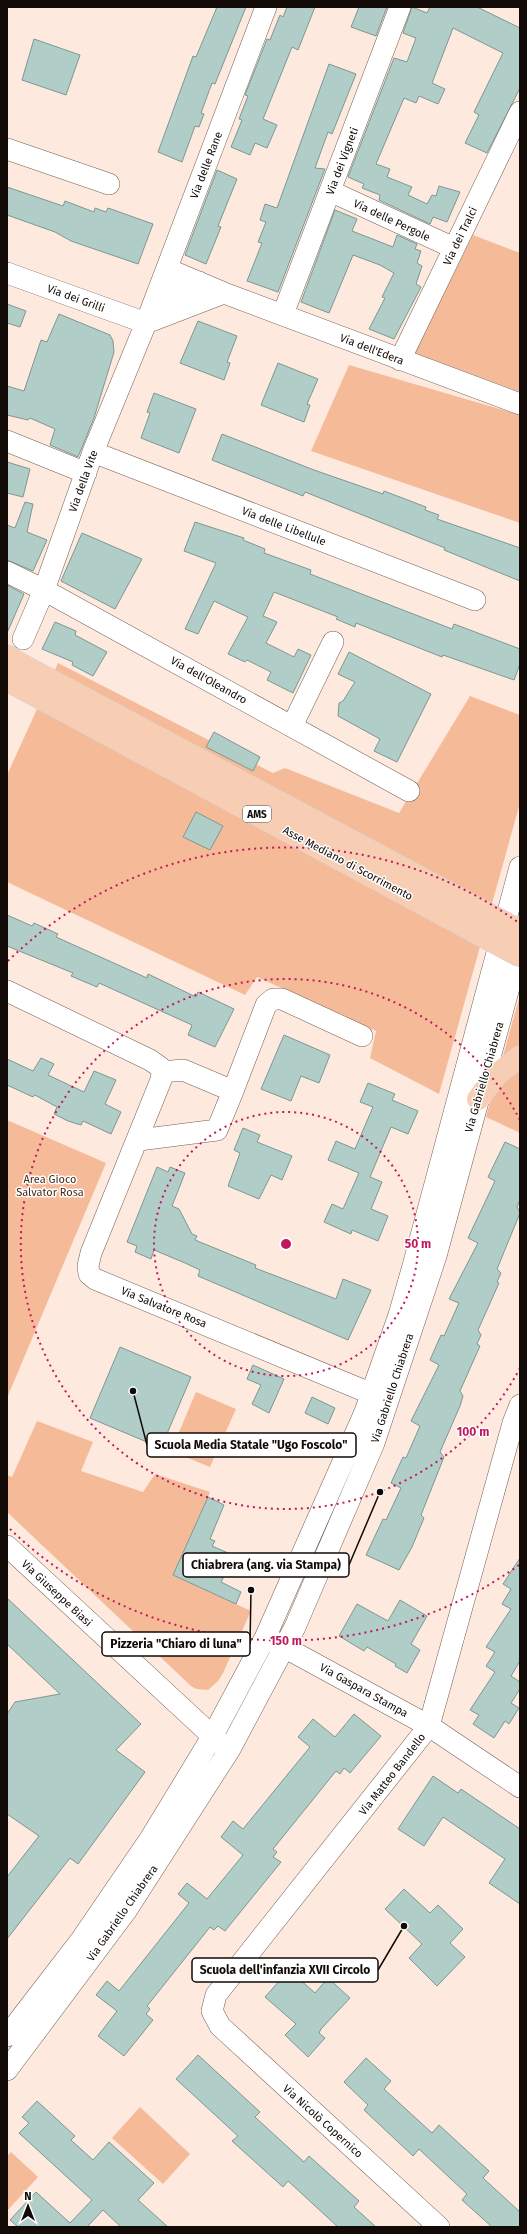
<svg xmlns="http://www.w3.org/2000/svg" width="527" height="2234" viewBox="0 0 527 2234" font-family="'Fira Sans',sans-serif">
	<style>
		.green { fill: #f5bb98 }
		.building { fill: #b0cdc7; stroke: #7c9892 }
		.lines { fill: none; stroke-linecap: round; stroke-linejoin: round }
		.minor-casing { stroke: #756054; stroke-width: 22 }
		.highway-casing { stroke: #d4d3d2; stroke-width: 23 }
		.minor { stroke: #fff; stroke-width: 21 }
		.highway { stroke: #f7cdb4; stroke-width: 22 }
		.highway-bridge-casing { stroke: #d4d3d2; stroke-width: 23; stroke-linecap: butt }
		.highway-bridge { stroke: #f7cdb4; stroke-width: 22 }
		.ring { fill: none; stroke: #c2185b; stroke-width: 2; stroke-dasharray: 2 4 }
		.labels { text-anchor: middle; stroke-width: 3; stroke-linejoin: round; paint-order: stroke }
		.shield { fill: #fff; stroke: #585451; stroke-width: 1 }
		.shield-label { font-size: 10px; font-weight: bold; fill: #110a06 }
		.street-label { font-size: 11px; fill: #110a06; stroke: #fff }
		.park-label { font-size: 11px; fill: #492a15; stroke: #fff }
		.centre { fill: #c2185b; stroke: #fff; stroke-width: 2 }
		.ring-label { font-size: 12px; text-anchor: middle; font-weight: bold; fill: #c2185b; stroke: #fff; stroke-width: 3; stroke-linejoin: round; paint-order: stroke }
		.leader { fill: none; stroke: #110a06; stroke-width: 1.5 }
		.callout-dot { fill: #110a06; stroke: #fff; stroke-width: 1.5 }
		.callout { fill: #fff; stroke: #110a06; stroke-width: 1.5 }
		.callout-label { font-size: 12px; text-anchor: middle; font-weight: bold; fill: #110a06 }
	</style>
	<rect width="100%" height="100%" fill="#fde9de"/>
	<!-- green -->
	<path class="green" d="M473,235L520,253V392L414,353Z
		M349,365L520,415V523L311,451Z
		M58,663L273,773L285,768L399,813L470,696L520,715V803L439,1094L370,1058L376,1031L257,977L245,995L7,882V775Z
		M520,995V1133L486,1117Z
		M7,1120L106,1163L7,1398Z
		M196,1392L236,1409L210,1467L171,1451Z
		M37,1421L93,1442L81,1471L143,1492L155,1474L210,1492L173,1575L251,1611L223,1673L218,1681L208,1690L196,1689L191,1686L7,1512V1475L12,1477Z
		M140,2107L190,2154L163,2184L112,2138Z
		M11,2152L38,2177L7,2211V2156Z"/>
	<!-- building -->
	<path class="building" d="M217,7H246L215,84L212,83L201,113L204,114L199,127L195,126L182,162L158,152L193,56L196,57Z
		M287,7H315L298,50L292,47L263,119L277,125L267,148L255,143L250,155L231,147L242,120L239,119L248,96L245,95L267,39L270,40L280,15L283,17Z
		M359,7H387L376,36L351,27Z
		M412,7L427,13L430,7H477L520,28V88L487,153L465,143L479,115L474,112L503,53L453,28L432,83L445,89L438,104L419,96L416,103L404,98L376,164L390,169L387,177L412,187L408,195L427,204L432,195L436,196L439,186L460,192L447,222L433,217L430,224L379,200L380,195L362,188L364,184L348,177L394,58L407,62L416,38L403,33Z
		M34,39L80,55L66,95L22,80Z
		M329,64L356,74L332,134L328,132L315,168L325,169L278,292L247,281L262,243L258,242L266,222L260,220L265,204L277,208Z
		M217,170L237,179L218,226L221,227L206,264L185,255Z
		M7,187L63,206L65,201L94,212L95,208L106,212L108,208L153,224L138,264L71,241L55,232L7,215Z
		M335,210L357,219L352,231L393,247L397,235L417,244L415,249L421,251L417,263L422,266L416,284L421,287L394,339L369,329L385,298L382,297L394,273L380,265L353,255L329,313L301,302Z
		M7,304L26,311L20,327L7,323Z
		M59,314L110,335L113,341L114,352L94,418L78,457L50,445L55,429L30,418L28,420L7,415V386L24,391L41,340L47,342Z
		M198,321L237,336L227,362L230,363L224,380L180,363Z
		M278,363L318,379L307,404L310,405L304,422L261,405Z
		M154,393L196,409L179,453L141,438L150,413L147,412Z
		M222,434L314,470L383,494L384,491L426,507L425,510L439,515L437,519L520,548V581L444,550L445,548L305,492L303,496L212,460Z
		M7,462L30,469L23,497L7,493Z
		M25,502L33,504L27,532L47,540L33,571L7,560V525L15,528Z
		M195,522L244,538L243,540L265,549L264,553L311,570L310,574L452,629L454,624L520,649V664L514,680L443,655L442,657L356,623L355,627L336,619L338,617L274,592L263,616L277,622L266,643L294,657L298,649L311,655L293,693L267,680L271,672L247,660L245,662L228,654L248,617L214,601L198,634L185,629L216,563L184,551Z
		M82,533L142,559L115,609L61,581Z
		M7,585L24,594L7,633Z
		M55,622L76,631L75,635L107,652L93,676L72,665L73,662L42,649Z
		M349,652L431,694L397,762L374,751L380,739L338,716L339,703L343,701L355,682L338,674Z
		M214,732L260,757L253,771L206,747Z
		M196,812L223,826L210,850L183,837Z
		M7,915L32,926L34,923L58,934L56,937L147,978L148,974L196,997L198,992L234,1009L215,1047L188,1035L192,1025L99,983L97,987L71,976L73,973L7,946Z
		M284,1035L330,1055L319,1083L301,1076L291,1101L261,1089Z
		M41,1058L54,1064L48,1075L84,1092L94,1071L116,1080L105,1104L121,1112L111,1134L83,1121L81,1125L68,1121L54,1114L57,1107L35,1095L33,1097L7,1085V1059L33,1071Z
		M368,1083L395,1094L392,1100L418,1111L408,1134L391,1127L370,1177L382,1182L371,1209L388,1216L378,1241L352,1230L351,1234L324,1222L332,1204L343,1209L359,1173L328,1160L336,1141L355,1149L373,1107L360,1102Z
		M243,1128L260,1135L257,1142L292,1156L282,1180L271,1175L259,1199L228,1186L240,1153L234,1150Z
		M505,1142L520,1149V1200L517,1207L520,1213L497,1269L501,1273L497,1282L499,1283L478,1330L481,1335L477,1344L480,1346L460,1391L463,1396L460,1406L440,1452L444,1457L421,1515L424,1518L412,1547L399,1570L366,1555L383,1519L386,1520L401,1488L391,1483L403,1457L406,1458L420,1426L411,1421L439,1365L430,1360L441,1335L444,1336L459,1303L449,1299L478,1243L468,1238L495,1181L488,1177Z
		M157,1167L168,1172L170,1167L185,1173L172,1206L179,1209L192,1234L197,1236L195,1240L256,1265L255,1268L336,1299L343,1279L371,1290L348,1340L198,1276L200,1270L185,1263L154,1250L151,1259L135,1252L137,1246L127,1242Z
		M120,1347L191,1377L161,1448L90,1418Z
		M253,1365L284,1379L269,1413L252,1404L261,1385L247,1379Z
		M312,1397L335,1408L328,1424L305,1413Z
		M208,1497L224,1505L210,1539L215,1541L212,1546L235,1556L221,1582L241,1592L236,1604L173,1575Z
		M520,1558V1661L511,1676L520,1682V1689L511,1703L519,1708L509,1724L505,1721L494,1738L473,1724L479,1715L470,1710L495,1672L486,1666L495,1652L486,1647L511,1609L502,1604L511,1589L503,1584Z
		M7,1598L141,1724L116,1750L145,1772L78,1864L70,1858L7,1939V1877L39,1836L7,1814V1714L15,1702L60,1694L7,1644Z
		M400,1600L427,1616L411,1644L420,1650L407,1673L395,1666L396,1664L367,1647L364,1651L339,1636L357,1604L388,1621Z
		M354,1714L381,1736L350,1773L344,1768L340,1774L336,1771L273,1849L277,1852L273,1857L281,1862L225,1931L218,1926L214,1930L210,1927L147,2006L150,2009L146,2014L153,2020L124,2056L98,2036L117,2011L96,1995L107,1981L119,1991L189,1903L178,1894L187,1883L207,1899L243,1855L221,1837L233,1821L243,1829L310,1747L298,1737L313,1719L335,1737Z
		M433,1776L458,1793L461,1789L520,1829V1904L489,1883L505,1859L443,1817L424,1846L398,1829Z
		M404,1889L430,1913L438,1905L463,1929L450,1943L465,1957L437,1986L409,1958L422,1944L385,1909Z
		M289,1970L315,1993L328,1978L350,1998L321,2029L319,2033L325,2038L308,2057L285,2035L296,2024L265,1997Z
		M198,2055L260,2112L255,2117L304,2162L309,2156L359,2201L354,2207L376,2227H338L288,2181L283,2187L232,2141L238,2136L176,2079Z
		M366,2058L391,2081L384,2089L432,2133L439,2125L489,2171L483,2178L520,2212V2227H492L462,2200L467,2194L419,2149L413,2156L364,2110L368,2105L344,2082Z
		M37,2101L75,2136L71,2140L93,2160L109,2142L154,2183L138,2200L168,2227H121L103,2210L87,2227H18L10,2220L36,2192L70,2223L92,2200L19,2133L29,2123L22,2117Z"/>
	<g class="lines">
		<!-- minor casing -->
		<g class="minor-casing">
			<path id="minor" d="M7,149L109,184
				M330,191L454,248
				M167,269L224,293L520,404
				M7,273L146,323
				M156,297L199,282
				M283,314L400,7
				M146,323L224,293
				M400,360L520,112
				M7,441L86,473
				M93,452L475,600
				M7,572L44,590L409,791
				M23,639L44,590L93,452L146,323L266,7
				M292,726L333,642
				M7,991L150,1060L160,1067L162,1072L161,1080L91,1253L88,1266L89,1274L95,1279L372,1394
				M233,1091L266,1005L273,999H282L362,1036
				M139,1140L217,1130L233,1091L183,1070L162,1072
				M7,1546L222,1745
				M273,1641L429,1726L520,1787
				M7,2036L81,1940L150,1839L212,1737L265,1638L365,1412L399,1315L413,1266L520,867
				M7,2070L126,1911L230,1749L295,1627L374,1443L436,1256L520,947
				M439,2227L220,2026L212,2011L216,1995L429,1726L513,1423L520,1405"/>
		</g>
		<!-- highway casing -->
		<g class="highway-casing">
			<path id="highway" d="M7,656L20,664
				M478,1099L497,1074L520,1057"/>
		</g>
		<!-- minor -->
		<use href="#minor" class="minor"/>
		<!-- highway -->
		<use href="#highway" class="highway"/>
		<!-- highway-bridge casing -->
		<g class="highway-bridge-casing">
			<path id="highway-bridge" d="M20,664L520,931
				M7,680L520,956"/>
		</g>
		<!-- highway-bridge -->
		<use href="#highway-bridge" class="highway-bridge"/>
	</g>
	<!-- distance rings -->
	<g class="ring">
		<circle cx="286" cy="1244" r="132"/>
		<path d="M520 1368A265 265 0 1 1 520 1120"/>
		<path d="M519 1565A397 397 0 0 1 8 1527M8 961A397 397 0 0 1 519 923"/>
	</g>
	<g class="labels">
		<!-- shield labels -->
		<rect class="shield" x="243" y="806" width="28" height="16" rx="3"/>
		<g class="shield-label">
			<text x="257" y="818">AMS</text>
		</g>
		<!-- street labels -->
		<g class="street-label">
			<text transform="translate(342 161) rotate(-69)" y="4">Via dei Vigneti</text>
			<text transform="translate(206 165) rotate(-69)" y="4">Via delle Rane</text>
			<text transform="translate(392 220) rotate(25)" y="4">Via delle Pergole</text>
			<text transform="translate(460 236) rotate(-64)" y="4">Via dei Tralci</text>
			<text transform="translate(76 298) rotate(20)" y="4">Via dei Grilli</text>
			<text transform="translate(372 349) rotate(21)" y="4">Via dell'Edera</text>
			<text transform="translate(83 481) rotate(-70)" y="4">Via della Vite</text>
			<text transform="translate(284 526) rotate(21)" y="4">Via delle Libellule</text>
			<text transform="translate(209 680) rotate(29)" y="4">Via dell'Oleandro</text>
			<text transform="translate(348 863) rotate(28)" y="4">Asse Mediano di Scorrimento</text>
			<text transform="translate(484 1077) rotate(-74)" y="4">Via Gabriello Chiabrera</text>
			<text transform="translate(164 1307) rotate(22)" y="4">Via Salvatore Rosa</text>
			<text transform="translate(392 1388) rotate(-72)" y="4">Via Gabriello Chiabrera</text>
			<text transform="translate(57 1593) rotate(43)" y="4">Via Giuseppe Biasi</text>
			<text transform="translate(364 1690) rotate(29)" y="4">Via Gaspara Stampa</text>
			<text transform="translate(392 1774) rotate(-52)" y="4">Via Matteo Bandello</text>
			<text transform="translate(122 1913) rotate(-55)" y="4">Via Gabriello Chiabrera</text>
			<text transform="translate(323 2121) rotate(42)" y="4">Via Nicolò Copernico</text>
		</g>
		<!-- park labels -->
		<g class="park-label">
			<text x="50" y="1183">Area Gioco<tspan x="50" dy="13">Salvator Rosa</tspan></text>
		</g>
	</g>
	<circle cx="286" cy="1244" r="6" class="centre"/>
	<g class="ring-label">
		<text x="418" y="1248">50 m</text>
		<text x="473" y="1436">100 m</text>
		<text x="286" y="1645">150 m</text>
	</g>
	<!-- callouts -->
	<path class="leader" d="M133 1391L147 1445M380 1492L349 1565M251 1590L250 1644M404 1926L378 1970"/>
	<g class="callout-dot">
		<circle cx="133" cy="1391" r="4"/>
		<circle cx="380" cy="1492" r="4"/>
		<circle cx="251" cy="1590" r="4"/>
		<circle cx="404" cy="1926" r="4"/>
	</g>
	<g class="callout">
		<rect x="147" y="1433" width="209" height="24" rx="4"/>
		<rect x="183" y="1553" width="166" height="24" rx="4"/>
		<rect x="102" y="1632" width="148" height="24" rx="4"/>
		<rect x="192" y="1958" width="186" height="24" rx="4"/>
	</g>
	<g class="callout-label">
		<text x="251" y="1449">Scuola Media Statale "Ugo Foscolo"</text>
		<text x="266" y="1569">Chiabrera (ang. via Stampa)</text>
		<text x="176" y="1648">Pizzeria "Chiaro di luna"</text>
		<text x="285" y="1974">Scuola dell'infanzia XVII Circolo</text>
	</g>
	<!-- border -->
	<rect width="527" height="2234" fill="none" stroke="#110a06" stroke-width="16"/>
	<!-- north arrow -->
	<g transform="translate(28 2206)" stroke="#ffffff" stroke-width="3" paint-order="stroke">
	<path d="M0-3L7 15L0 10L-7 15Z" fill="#110a06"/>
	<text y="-6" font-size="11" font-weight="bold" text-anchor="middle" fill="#110a06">N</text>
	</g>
</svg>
